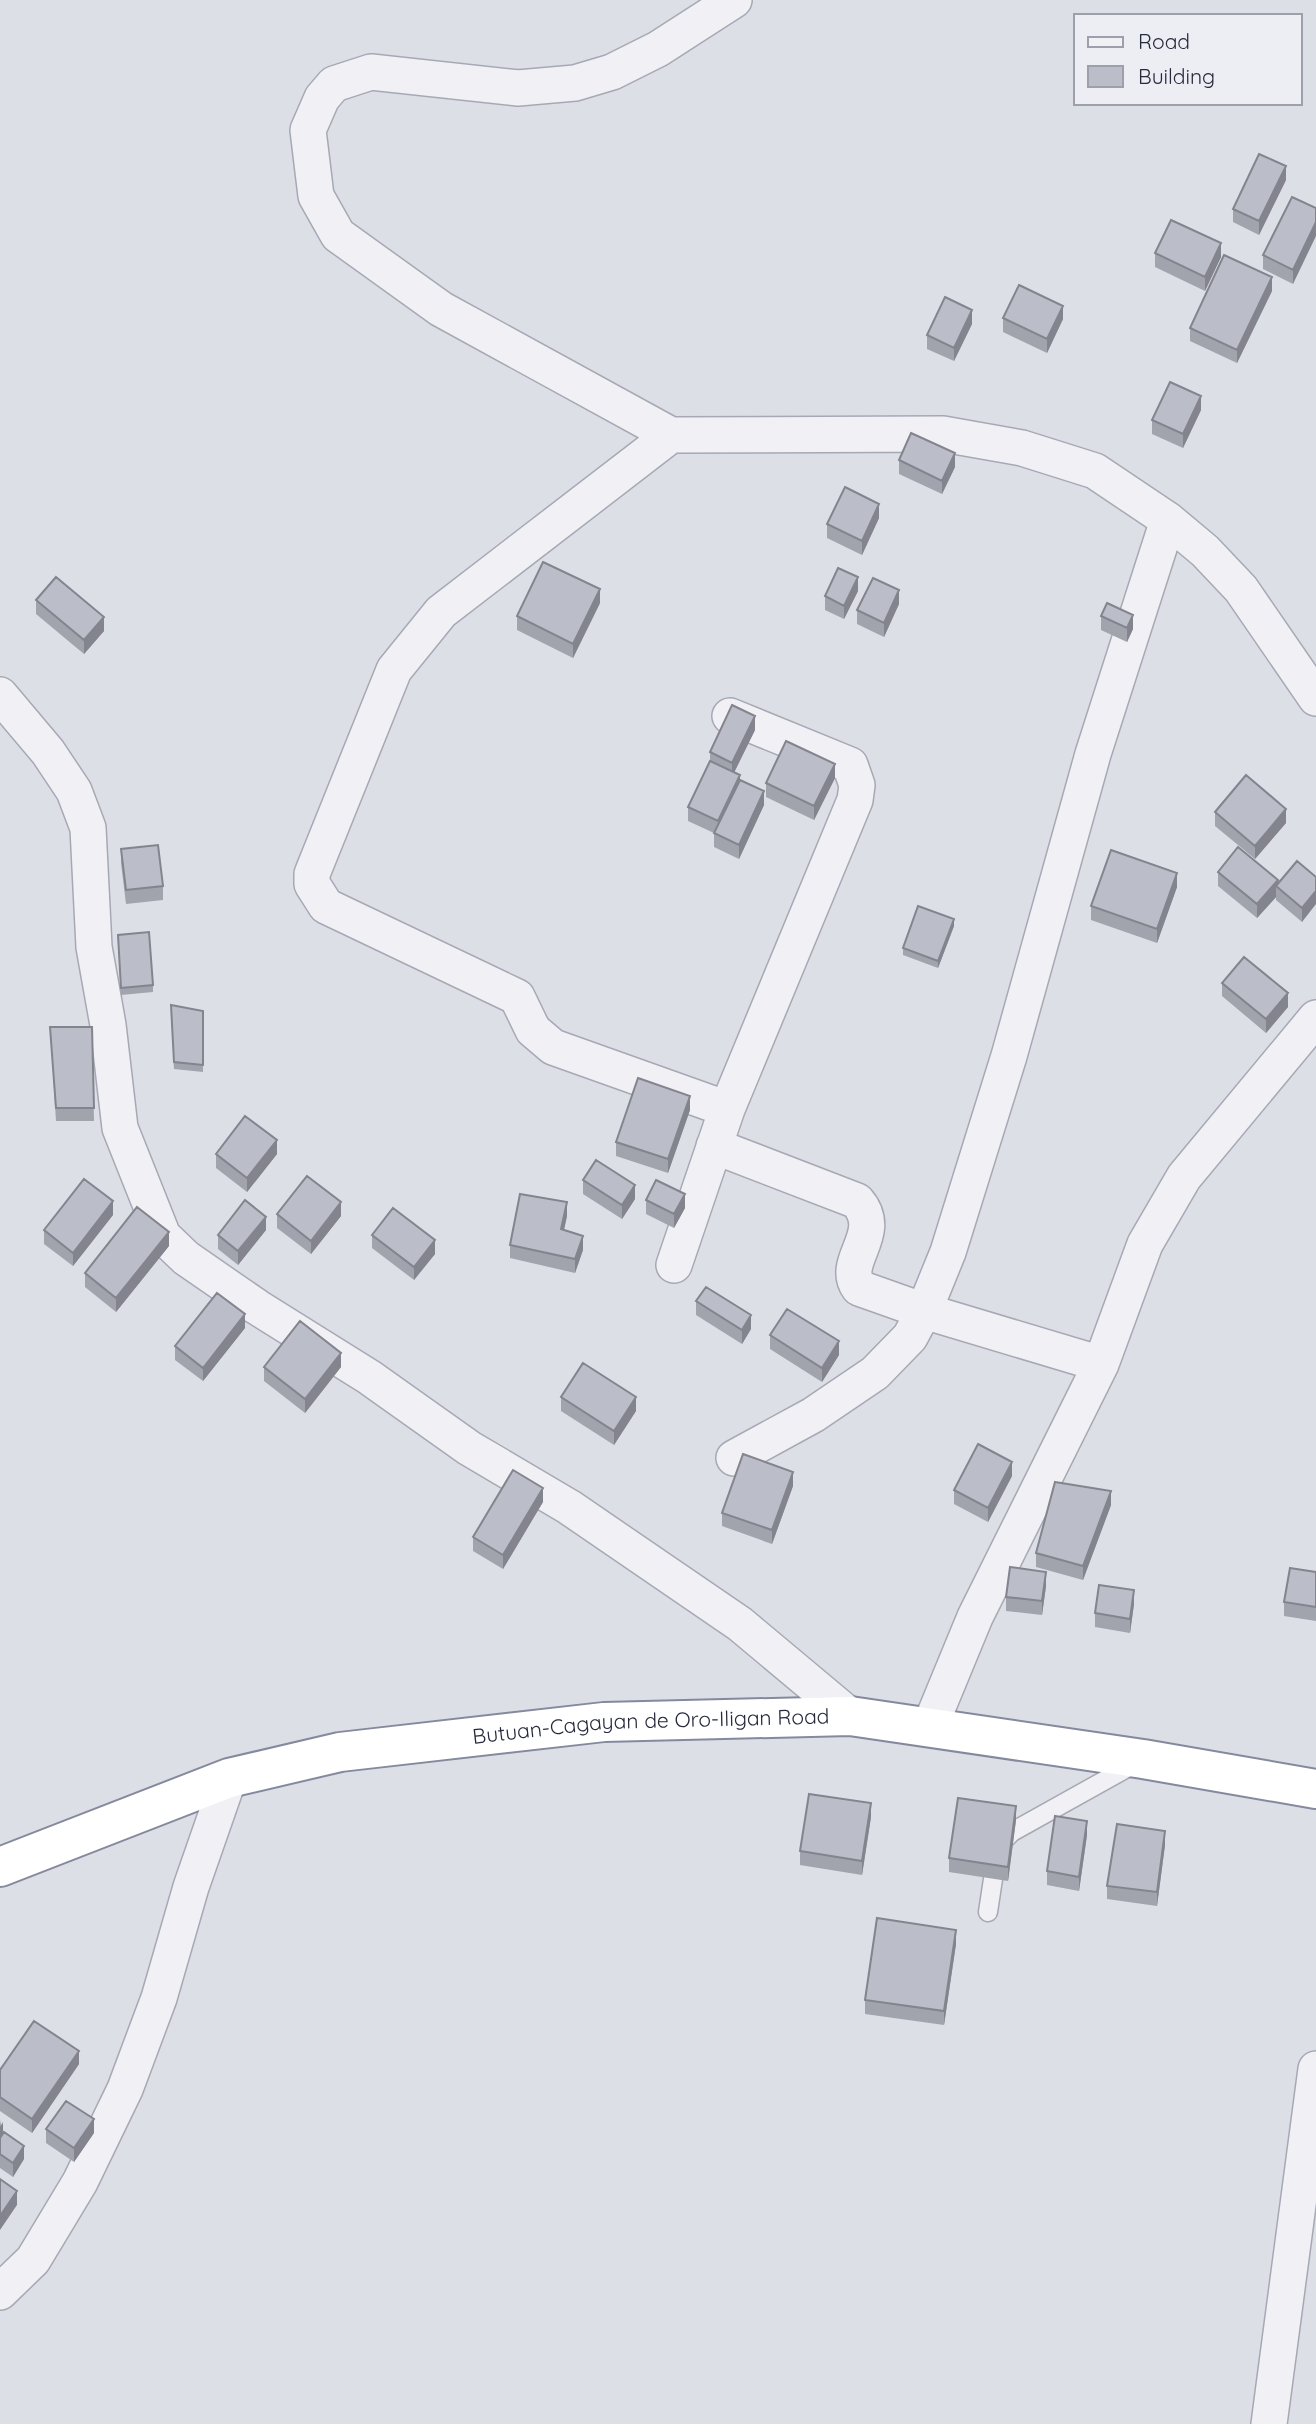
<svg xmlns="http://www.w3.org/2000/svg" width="1316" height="2424" viewBox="0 0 1316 2424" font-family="Quicksand,sans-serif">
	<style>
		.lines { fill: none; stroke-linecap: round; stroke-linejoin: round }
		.service-casing { stroke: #a6a9b4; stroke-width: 21 }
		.minor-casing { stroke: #a6a9b4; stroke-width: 38 }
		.trunk-casing { stroke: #85899d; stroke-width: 42 }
		.service { stroke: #f0f0f5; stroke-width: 18 }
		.minor { stroke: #f0f0f5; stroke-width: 35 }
		.trunk { stroke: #fff; stroke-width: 38 }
		.wall { fill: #a1a3ad }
		.shaded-wall { fill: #83848d }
		.building { fill: #bbbdc9; stroke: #83848d; stroke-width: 2 }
		.labels { text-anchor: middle; stroke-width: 5; stroke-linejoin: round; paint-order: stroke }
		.street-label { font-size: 21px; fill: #272a3d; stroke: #eceef4 }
	</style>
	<rect width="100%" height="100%" fill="#dddfe7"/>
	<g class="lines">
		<!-- service casing -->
		<g class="service-casing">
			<path id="service" d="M988,1912L998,1846L1012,1832L1134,1764"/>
		</g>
		<!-- minor casing -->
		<g class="minor-casing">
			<path id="minor" d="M734,0L658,49L612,72L575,83L518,88L371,72L334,84L322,98L308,130L316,196L338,235L441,309L671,435L943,434L1022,448L1095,471L1168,520L1205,551L1241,589L1316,698
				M671,435L441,612L394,670L312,874V884L326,906L517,997L533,1030L553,1047L727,1109
				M0,695L48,752L74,791L88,828L94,947L108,1025L120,1128L163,1236L186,1258L257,1307L369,1377L469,1448L569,1507L740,1624L850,1716
				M714,1146L857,1201C886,1234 839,1261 859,1288L924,1311L1101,1364
				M674,1265L727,1109L855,800L857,785L850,765L730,716
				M734,1458L813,1415L875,1373L910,1337L924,1311L948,1252L1009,1056L1093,754L1168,520
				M930,1726L975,1617L1101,1364L1145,1244L1184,1177L1316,1018
				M0,2292L33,2260L80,2182L125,2089L159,1998L191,1887L229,1778
				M1269,2424L1316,2069"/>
		</g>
		<!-- trunk casing -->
		<g class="trunk-casing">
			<g id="trunk">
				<path id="s1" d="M0,1867L229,1778L340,1752L604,1722L850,1716L1143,1759L1316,1789"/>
			</g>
		</g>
		<!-- service -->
		<use href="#service" class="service"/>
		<!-- minor -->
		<use href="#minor" class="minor"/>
		<!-- trunk -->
		<use href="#trunk" class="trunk"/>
	</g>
	<!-- wall -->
	<path class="wall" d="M1286,180L1259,235L1233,222V209Z
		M1316,208L1293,284L1263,269V255Z
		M1155,253L1221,257L1205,291L1155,267Z
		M1272,291L1237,363L1190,341V328Z
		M1003,318L1063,319L1047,353L1003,332Z
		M972,324L954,361L927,349V335Z
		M1201,410L1183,448L1152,434V420Z
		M899,460L955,467L942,494L899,474Z
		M879,518L862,555L827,538V524Z
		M858,591L844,619L825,610V596Z
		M36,600L104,631L84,654L36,614Z
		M600,603L573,658L517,630V616Z
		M899,604L884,637L857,624V610Z
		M1101,616L1133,629L1127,642L1101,630Z
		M755,730L734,772L740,780L764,805L739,859L714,847V833L688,821V807L710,761V752Z
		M835,778L814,820L766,797V783Z
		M1215,812L1286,823L1255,859L1215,826Z
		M121,849L163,886V900L126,904L121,863Z
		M1218,872L1278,883L1316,877L1302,922L1276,900V897L1257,918L1218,886Z
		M1177,887L1157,943L1091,920V906Z
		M954,926L938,968L903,955V948Z
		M118,942L153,985V992L121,995Z
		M1222,983L1288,1007L1266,1033L1222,996Z
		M203,1011V1072L174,1069L171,1012Z
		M50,1027H92L94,1121H56Z
		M690,1110L668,1173L616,1156V1142Z
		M216,1154H277L247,1192L216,1168Z
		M583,1180L635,1199L622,1219L583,1194Z
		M646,1200L685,1208L674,1228L646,1214Z
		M277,1214L341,1216L311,1254L277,1228Z
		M113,1215L73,1266L44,1244V1230Z
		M567,1216L564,1230L583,1250L575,1273L510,1258V1245Z
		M266,1230L238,1265L218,1249V1235Z
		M372,1235L435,1254L414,1280L372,1248Z
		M169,1246L116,1312L85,1287V1273Z
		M696,1301L751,1329L742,1344L696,1315Z
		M245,1328L203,1381L175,1360V1346Z
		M770,1335L839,1355L822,1382L770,1349Z
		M264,1367H341L305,1413L264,1381Z
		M561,1397L636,1411L614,1445L561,1411Z
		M1012,1476L988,1522L954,1504V1490Z
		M793,1486L772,1544L722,1526V1513Z
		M543,1502L503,1569L473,1551V1537Z
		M1111,1505L1083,1580L1036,1567V1553Z
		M1316,1572V1621L1284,1616V1602Z
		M1046,1586L1042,1615L1006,1611V1597Z
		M1134,1604L1130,1633L1095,1627V1613Z
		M871,1817L862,1875L800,1865V1851Z
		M1016,1820L1008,1881L949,1872V1858Z
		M1087,1835L1079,1891L1047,1885V1871Z
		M1165,1845L1157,1906L1107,1899V1886Z
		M956,1944L944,2025L865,2014V2000Z
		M79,2064L32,2133L0,2111V2070Z
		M0,2120L3,2133L24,2159L13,2177L0,2168Z
		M46,2129L94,2133L74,2162L46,2143Z"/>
	<!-- shaded-wall -->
	<path class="shaded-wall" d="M1286,166V180L1259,235V221Z
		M1316,222V236L1293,284V270Z
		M1221,243V257L1205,291V277Z
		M1272,277V291L1237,363V350Z
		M1063,306V319L1047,353V339Z
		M972,310V324L954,361V348Z
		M1201,396V410L1183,448V434Z
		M955,453V467L942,494V481Z
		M879,504V518L862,555V541Z
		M858,577V591L844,619V606Z
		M600,589V603L573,658V644Z
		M899,590V604L884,637V623Z
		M1133,615V629L1127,642V628Z
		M104,617V631L84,654V640Z
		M755,716V730L732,777V763Z
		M835,764V778L814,820V806Z
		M740,775V789L718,835V821Z
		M764,791V805L739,859V845Z
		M1286,809V823L1255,859V846Z
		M1177,873V887L1157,943V929Z
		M1278,880V888L1276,886V897L1257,918V904Z
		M1316,891V904L1302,922V908Z
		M954,919V926L938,968V961Z
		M1288,993V1007L1266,1033V1019Z
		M690,1096V1110L668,1173V1159Z
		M277,1140V1154L247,1192V1178Z
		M635,1185V1199L622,1219V1205Z
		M685,1194V1208L674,1228V1214Z
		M113,1201V1215L73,1266V1253Z
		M341,1202V1216L311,1254V1241Z
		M567,1202V1216L561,1243V1229Z
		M266,1217V1230L238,1265V1251Z
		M169,1232V1246L116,1312V1298Z
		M583,1236V1250L575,1273V1259Z
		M435,1240V1254L414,1280V1267Z
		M245,1314V1328L203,1381V1368Z
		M751,1315V1329L742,1344V1330Z
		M839,1341V1355L822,1382V1368Z
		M341,1353V1367L305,1413V1399Z
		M636,1397V1411L614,1445V1431Z
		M1012,1462V1476L988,1522V1508Z
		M793,1472V1486L772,1544V1530Z
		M543,1488V1502L503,1569V1555Z
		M1111,1491V1505L1083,1580V1566Z
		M1046,1572V1586L1042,1615V1601Z
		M1134,1590V1604L1130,1633V1619Z
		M871,1803V1817L862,1875V1861Z
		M1016,1806V1820L1008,1881V1867Z
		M1087,1821V1835L1079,1891V1877Z
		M1165,1831V1845L1157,1906V1892Z
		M956,1930V1944L944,2025V2011Z
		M79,2051V2064L32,2133V2119Z
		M94,2119V2133L74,2162V2148Z
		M3,2122V2136L0,2141V2127Z
		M24,2146V2159L13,2177V2163Z
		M17,2191V2205L0,2230V2216Z"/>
	<!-- building -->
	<path class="building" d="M1259,154L1286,166L1259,221L1233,209Z
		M1292,197L1316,208V222L1293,270L1263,255Z
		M1171,220L1221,243L1205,277L1155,253Z
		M1224,255L1272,277L1237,350L1190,328Z
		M1019,285L1063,306L1047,339L1003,318Z
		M945,297L972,310L954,348L927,335Z
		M1170,382L1201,396L1183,434L1152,420Z
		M911,433L955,453L942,481L899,460Z
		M845,487L879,504L862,541L827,524Z
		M543,562L600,589L573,644L517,616Z
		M838,568L858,577L844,606L825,596Z
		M56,577L104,617L84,640L36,600Z
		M873,578L899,590L884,623L857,610Z
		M1107,603L1133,615L1127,628L1101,616Z
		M732,705L755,716L732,763L710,752Z
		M786,741L835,764L814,806L766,783Z
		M710,761L740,775L718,821L688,807Z
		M1246,775L1286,809L1255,846L1215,812Z
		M740,780L764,791L739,845L714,833Z
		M158,845L163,886L126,890L121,849Z
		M1238,847L1278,880L1257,904L1218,872Z
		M1111,850L1177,873L1157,929L1091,906Z
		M1297,861L1316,877V891L1302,908L1276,886Z
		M918,906L954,919L938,961L903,948Z
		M149,932L153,985L121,988L118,935Z
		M1244,957L1288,993L1266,1019L1222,983Z
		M171,1005L203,1011V1065L174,1062Z
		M50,1027H92L94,1108H56Z
		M638,1078L690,1096L668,1159L616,1142Z
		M245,1116L277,1140L247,1178L216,1154Z
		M596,1160L635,1185L622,1205L583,1180Z
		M307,1176L341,1202L311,1241L277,1214Z
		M84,1179L113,1201L73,1253L44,1230Z
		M656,1180L685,1194L674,1214L646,1200Z
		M520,1194L567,1202L561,1229L583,1236L575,1259L510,1245Z
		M245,1200L266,1217L238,1251L218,1235Z
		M137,1207L169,1232L116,1298L85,1273Z
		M393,1208L435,1240L414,1267L372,1235Z
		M706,1287L751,1315L742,1330L696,1301Z
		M217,1293L245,1314L203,1368L175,1346Z
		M787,1309L839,1341L822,1368L770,1335Z
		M300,1321L341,1353L305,1399L264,1367Z
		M583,1363L636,1397L614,1431L561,1397Z
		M978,1444L1012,1462L988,1508L954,1490Z
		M743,1454L793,1472L772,1530L722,1513Z
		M513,1470L543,1488L503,1555L473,1537Z
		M1055,1482L1111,1491L1083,1566L1036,1553Z
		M1010,1567L1046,1572L1042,1601L1006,1597Z
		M1290,1568L1316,1572V1607L1284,1602Z
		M1099,1585L1134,1590L1130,1619L1095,1613Z
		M809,1794L871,1803L862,1861L800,1851Z
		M958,1798L1016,1806L1008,1867L949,1858Z
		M1055,1816L1087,1821L1079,1877L1047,1871Z
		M1117,1824L1165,1831L1157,1892L1107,1886Z
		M877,1918L956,1930L944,2011L865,2000Z
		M34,2021L79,2051L32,2119L0,2097V2070Z
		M66,2101L94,2119L74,2148L46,2129Z
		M4,2132L24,2146L13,2163L0,2154V2138Z
		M0,2179L17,2191L0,2216Z"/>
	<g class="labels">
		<!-- street labels -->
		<g class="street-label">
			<text dy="7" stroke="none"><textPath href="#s1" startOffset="672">Butuan-Cagayan de Oro-Iligan Road</textPath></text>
		</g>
	</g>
	<!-- legend -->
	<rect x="1074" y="14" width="228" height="91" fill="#eceef4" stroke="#9da0ab" stroke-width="2"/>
	<rect x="1088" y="37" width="35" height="10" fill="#f0f0f5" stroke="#9da0ab" stroke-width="2"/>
	<text x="1138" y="49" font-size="21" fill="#272a3d">Road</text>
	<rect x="1088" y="66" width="35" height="21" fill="#bbbdc9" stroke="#9da0ab" stroke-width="2"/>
	<text x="1138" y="84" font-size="21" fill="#272a3d">Building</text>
</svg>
